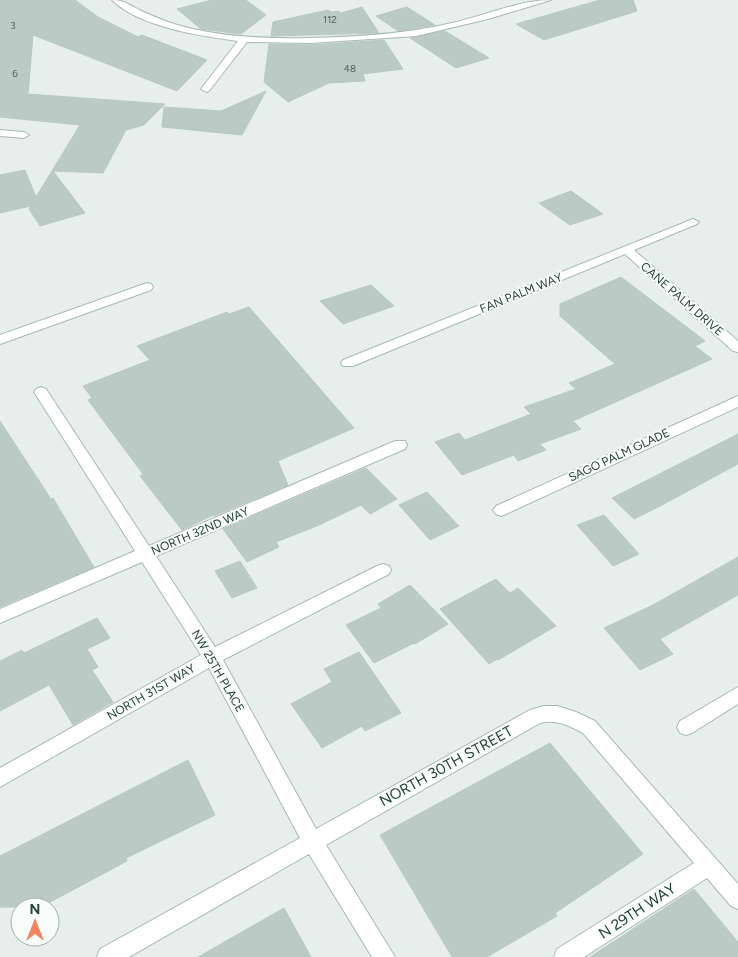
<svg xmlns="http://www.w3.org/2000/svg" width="738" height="957" viewBox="0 0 738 957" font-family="Figtree,sans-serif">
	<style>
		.building { fill: #bbcac4; stroke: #b8c9c2 }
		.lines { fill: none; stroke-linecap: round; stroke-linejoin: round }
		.minor-casing { stroke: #a8b8b2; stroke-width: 2 }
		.minor { fill: #fff; fill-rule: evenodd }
		.labels { text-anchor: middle; stroke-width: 4; stroke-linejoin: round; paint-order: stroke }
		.number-label { font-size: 10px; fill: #4a645c }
		.street-label { font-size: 12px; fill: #24423a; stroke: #f7fbf9 }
		.near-street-label { font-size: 15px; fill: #24423a; stroke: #f7fbf9 }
	</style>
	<rect width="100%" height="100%" fill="#e6efeb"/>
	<!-- building -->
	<path class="building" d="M0,0H75L98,17L138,37L142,35L207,60L177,91L33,35L28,94L165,104L144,125L126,130L103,173L53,171L85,213L40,226L29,209L31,206L0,213V175L25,170L36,197L80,125L0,117Z
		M212,0H246L266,15L241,34L201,29L177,9Z
		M600,0H633L637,11L544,40L516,24Z
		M362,7L379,33L271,36L273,22L328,10L332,12L338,11L341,13Z
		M407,7L435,25L398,31L376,16Z
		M445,31L489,58L456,68L410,38Z
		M384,40L403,69L363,74L365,81L329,83L288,102L264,82L269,44L310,45Z
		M266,91L242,135L162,127L164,107L221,111Z
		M571,191L603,214L570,225L539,203Z
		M621,277L705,341L695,346L712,359L573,421L581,429L540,444L546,450L518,461L514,455L462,475L435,442L459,433L465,440L531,414L524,407L576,389L569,383L615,364L560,316V304Z
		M371,285L394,306L343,324L320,301Z
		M249,307L354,428L278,461L288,485L214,516L213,515L182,530L140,476L143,474L88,400L92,398L83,386L150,360L137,346L227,312L229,314Z
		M0,421L51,499L53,498L94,567L0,607Z
		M738,434V464L662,505L634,519L612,498Z
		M366,468L397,499L370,514L361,505L317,526L276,542L279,547L247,562L223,529Z
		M427,492L459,526L430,540L399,505Z
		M604,515L639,554L613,566L577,525Z
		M738,557V595L660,639L673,654L640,670L604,628L653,605Z
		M240,561L257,588L232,598L215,571Z
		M496,579L510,593L518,588L556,626L498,660L497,659L489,664L440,609Z
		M410,585L448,624L415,644L414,643L374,663L346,625L381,608L378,604Z
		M97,618L110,638L87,649L98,667L92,670L113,702L73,725L49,685L0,711V661L22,650L24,653Z
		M359,652L401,713L365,731L362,726L322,748L291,704L332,682L324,669Z
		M550,743L643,854L555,913L557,916L487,957H452L380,835Z
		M188,760L215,815L126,858L127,861L41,907H0V856Z
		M694,889L738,942V957H590Z
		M284,908L311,957H198Z"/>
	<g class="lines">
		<!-- minor casing -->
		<g class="minor-casing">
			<path id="minor" d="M112,0C126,0 133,8 146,13C155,17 165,21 174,24C217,37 265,39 309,38C357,37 406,34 452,23C484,16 520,0 551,0L488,19L416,36L310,43L247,42L209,91L206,92L201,89L238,41C201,36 139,27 112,0Z
				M0,130L24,132L29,135L24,138L0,136Z
				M693,219L699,222L697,224L634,250L738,341V352L733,351L625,254L353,366H343L341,363L343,360Z
				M147,283L151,284L153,287L151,290L0,344V335Z
				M41,387L46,389L149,546L395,441H405L407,445L405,449L156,556L215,647L377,566L383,564L389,566L391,570L389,574L223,660L316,829L530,710L544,706H557L576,712L595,721L738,884V909L731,906L707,878L584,957H554L557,949L694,863L583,733C568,725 556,719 540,723L326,845L395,957H372L309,854L129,957H97L100,949L300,838L209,668L0,787V768L201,655L142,562L0,623V609L135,551L34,392L36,389Z
				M738,396V407L506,514L501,516L496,514L493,510L496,506Z
				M738,687V704L692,733L686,735L680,733L677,727L680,721Z"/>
		</g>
		<!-- minor -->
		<use href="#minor" class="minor"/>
	</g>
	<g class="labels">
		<!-- number labels -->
		<g class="number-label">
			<text x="330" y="23">112</text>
			<text x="13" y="29">3</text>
			<text x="350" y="72">48</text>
			<text x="15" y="77">6</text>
		</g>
		<!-- street labels -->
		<g class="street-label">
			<text transform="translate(521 293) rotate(-22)" y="4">FAN PALM WAY</text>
			<text transform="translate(682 299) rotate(41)" y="4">CANE PALM DRIVE</text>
			<text transform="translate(619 455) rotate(-25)" y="4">SAGO PALM GLADE</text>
			<text transform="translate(200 531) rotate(-23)" y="4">NORTH 32ND WAY</text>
			<text transform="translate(218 671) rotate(60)" y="4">NW 25TH PLACE</text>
			<text transform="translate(151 692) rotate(-30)" y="4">NORTH 31ST WAY</text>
		</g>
		<!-- near-street labels -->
		<g class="near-street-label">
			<text transform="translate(446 766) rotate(-29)" y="5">NORTH 30TH STREET</text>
			<text transform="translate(637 911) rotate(-33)" y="5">N 29TH WAY</text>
		</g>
	</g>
	<!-- north arrow -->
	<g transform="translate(35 922)"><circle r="24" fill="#f7fbf9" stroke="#a3b1ad"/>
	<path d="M0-4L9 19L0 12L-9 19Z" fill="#f4845f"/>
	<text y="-8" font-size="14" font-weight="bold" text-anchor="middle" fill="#24423a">N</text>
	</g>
</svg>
